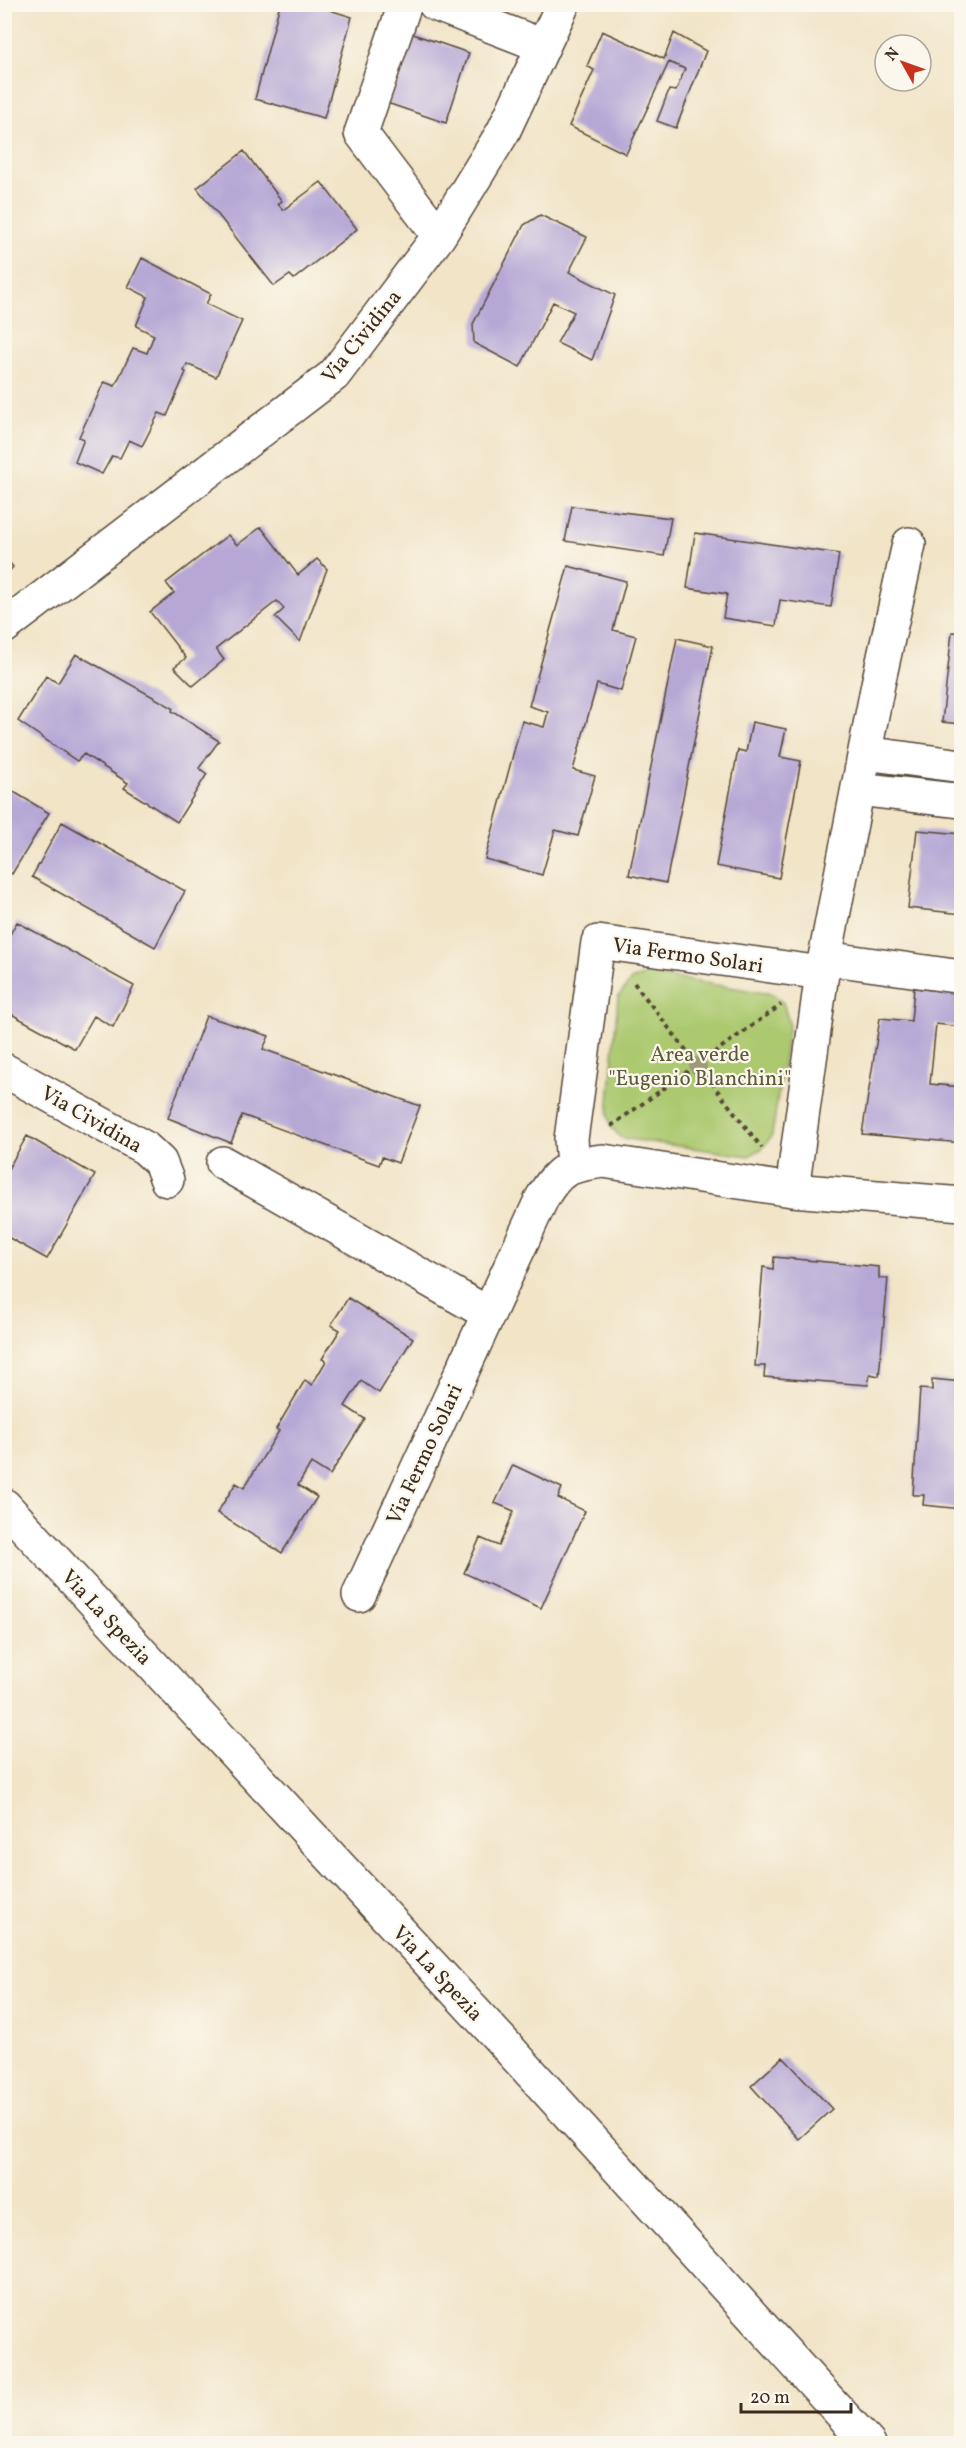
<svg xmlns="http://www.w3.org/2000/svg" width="966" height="2448" viewBox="0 0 966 2448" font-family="Vollkorn,serif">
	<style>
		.green { fill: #acc970; stroke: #747a47; stroke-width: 1.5 }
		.building { fill: #b6a7d5 }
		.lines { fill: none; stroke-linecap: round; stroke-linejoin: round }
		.minor-casing { stroke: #564637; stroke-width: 36 }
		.major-casing { stroke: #564637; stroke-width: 36 }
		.path { stroke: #564637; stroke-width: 4; stroke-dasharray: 4.5 4.5; stroke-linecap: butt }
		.minor { stroke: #fff; stroke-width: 33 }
		.major { stroke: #fff; stroke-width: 33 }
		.tree { fill: #a09878 }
		.labels { text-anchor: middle; stroke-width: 4.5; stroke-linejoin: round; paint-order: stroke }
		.street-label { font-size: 21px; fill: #3b2a1e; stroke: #fbf7ec }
		.park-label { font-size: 21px; fill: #5d5a37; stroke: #fbf7ec }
	</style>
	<rect width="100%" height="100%" fill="#fbf7ec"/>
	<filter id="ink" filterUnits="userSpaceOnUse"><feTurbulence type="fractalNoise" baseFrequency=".0167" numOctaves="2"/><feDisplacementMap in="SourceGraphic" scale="12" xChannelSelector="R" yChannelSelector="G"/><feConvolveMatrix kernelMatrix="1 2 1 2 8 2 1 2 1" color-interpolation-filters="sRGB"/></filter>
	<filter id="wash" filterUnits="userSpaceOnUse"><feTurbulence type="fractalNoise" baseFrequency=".008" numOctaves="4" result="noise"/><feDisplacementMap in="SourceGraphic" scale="24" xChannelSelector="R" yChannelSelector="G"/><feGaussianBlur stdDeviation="1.35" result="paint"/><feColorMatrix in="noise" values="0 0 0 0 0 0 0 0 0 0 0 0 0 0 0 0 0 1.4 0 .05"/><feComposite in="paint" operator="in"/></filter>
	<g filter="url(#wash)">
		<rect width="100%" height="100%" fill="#f1e4c7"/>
		<!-- green -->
		<path class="green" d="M648,974L773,994L783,1003L789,1023L772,1135L763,1148L749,1156L621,1138L611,1127L608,1115L618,997L631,980Z"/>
		<g id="blocks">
			<!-- building -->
			<path class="building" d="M280,4H310L352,17L324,118L255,99Z
				M602,31L664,59L674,33L706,51L676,128L657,121L669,90L676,91L685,69L669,62L626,154L569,126L594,70L587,66Z
				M410,33L469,53L446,123L387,103Z
				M244,151L282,201L278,204L283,210L321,182L357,229L294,279L290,275L274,286L197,188Z
				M540,215L587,237L569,272L615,295L592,360L557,343L574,312L553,302L520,367L474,343L473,324L524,225Z
				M142,258L211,294L206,304L242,321L216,377L187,364L184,371L186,372L167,416L159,413L142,446L129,440L120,458L112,456L102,474L75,462L84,439L79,437L104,382L115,386L133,348L147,353L154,335L136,326L148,297L128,287Z
				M572,506L671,518L664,556L565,541Z
				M261,527L298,575L317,559L327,569L300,642L275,617L284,609L277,601L216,649L224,660L193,686L174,667L186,658L150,612L174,593L166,583L228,535L237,545Z
				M695,533L839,554L831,607L780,600L776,626L723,618L727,594L687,588Z
				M4,556L13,567L6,575L4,573Z
				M568,566L626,581L613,630L636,636L621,691L597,684L573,770L595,776L578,836L555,830L542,875L485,859L522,721L544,727L548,712L529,706Z
				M952,632L962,633V724L942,722Z
				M677,638L713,646L666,883L629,875Z
				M76,654L173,708L172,711L219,741L199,768L207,774L177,822L124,788L128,783L84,754L77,761L18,721L46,676L58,683Z
				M752,722L786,729L780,757L801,761L779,878L716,866L738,750L746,752Z
				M4,786L49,813L12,874L4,869Z
				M62,822L185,891L155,947L32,877Z
				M917,830L962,834V914L908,908Z
				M17,922L134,986L113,1027L94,1016L75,1049L4,1010V945Z
				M914,988L962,993V1027L936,1024L930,1084L962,1087V1143L862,1134L880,1018L911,1021Z
				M206,1016L269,1036L263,1049L420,1106L398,1163L382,1157L379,1165L242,1115L231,1143L168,1118Z
				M27,1136L95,1175L47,1259L4,1235V1176Z
				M774,1257L879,1267V1278H888L879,1376L870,1374L868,1385L764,1377L765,1366H755L763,1267L773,1269Z
				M348,1298L413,1338L379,1393L361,1381L345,1406L365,1419L330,1475L311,1463L298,1485L317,1497L282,1553L217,1513L236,1483L244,1488L279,1431L276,1429L305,1380L312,1385L326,1361L322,1359L340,1330L331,1325Z
				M932,1379L962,1382V1509L923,1505L924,1495H913L920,1389L932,1390Z
				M513,1465L562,1488L558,1498L585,1511L541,1608L464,1573L480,1538L499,1546L514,1511L495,1503Z
				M783,2057L832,2109L799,2139L751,2086Z"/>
		</g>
	</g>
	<g filter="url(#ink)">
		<use href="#blocks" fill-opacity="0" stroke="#564637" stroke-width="1.5"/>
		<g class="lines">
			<!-- minor casing -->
			<g class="minor-casing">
				<path id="minor" d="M405,4L361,133L439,236
					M435,4L543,46
					M4,627L334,375L439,236L503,132L563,4
					M865,753L962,766
					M858,789L962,801
					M825,958L962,977
					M4,1070L145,1148L160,1162L167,1180
					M223,1163L489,1314
					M573,1165L571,1139L598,942L822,973
					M792,1190L822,973L878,684L909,544
					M359,1595L542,1198C560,1167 569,1166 603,1161L792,1190L962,1204"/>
			</g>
			<!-- major casing -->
			<g class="major-casing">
				<path id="major" d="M4,1505L500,2039L869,2444"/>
			</g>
			<!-- path -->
			<path class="path" d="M634,983L762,1148
				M611,1126L781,1005"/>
			<!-- minor -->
			<use href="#minor" class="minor"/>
			<!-- major -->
			<use href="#major" class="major"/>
		</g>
		<!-- trees -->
		<circle class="tree" cx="698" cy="1066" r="9"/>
	</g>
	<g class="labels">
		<!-- street labels -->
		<g class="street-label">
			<text transform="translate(361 336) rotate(-51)" y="7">Via Cividina</text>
			<text transform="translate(688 955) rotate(8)" y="7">Via Fermo Solari</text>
			<text transform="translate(92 1119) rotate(30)" y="7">Via Cividina</text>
			<text transform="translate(424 1454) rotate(-65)" y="7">Via Fermo Solari</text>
			<text transform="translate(107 1617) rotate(47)" y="7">Via La Spezia</text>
			<text transform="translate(438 1973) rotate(47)" y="7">Via La Spezia</text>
		</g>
		<!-- park labels -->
		<g class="park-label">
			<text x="700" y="1061">Area verde<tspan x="700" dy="24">"Eugenio Blanchini"</tspan></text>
		</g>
	</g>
	<!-- margin -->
	<rect width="966" height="2448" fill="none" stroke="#fbf7ec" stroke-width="24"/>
	<!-- north arrow -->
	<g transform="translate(903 63) rotate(310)"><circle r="28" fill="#fbf7ec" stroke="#aea59a" stroke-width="1.5"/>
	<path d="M0-4.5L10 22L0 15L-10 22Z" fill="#c8321e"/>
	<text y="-9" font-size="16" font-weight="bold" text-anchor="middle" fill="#3b2a1e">N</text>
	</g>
	<!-- scale -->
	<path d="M741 2403v9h110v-9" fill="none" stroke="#3b2a1e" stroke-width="3"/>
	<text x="750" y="2403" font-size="18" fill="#3b2a1e" stroke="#fbf7ec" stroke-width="4.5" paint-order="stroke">20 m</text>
</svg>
